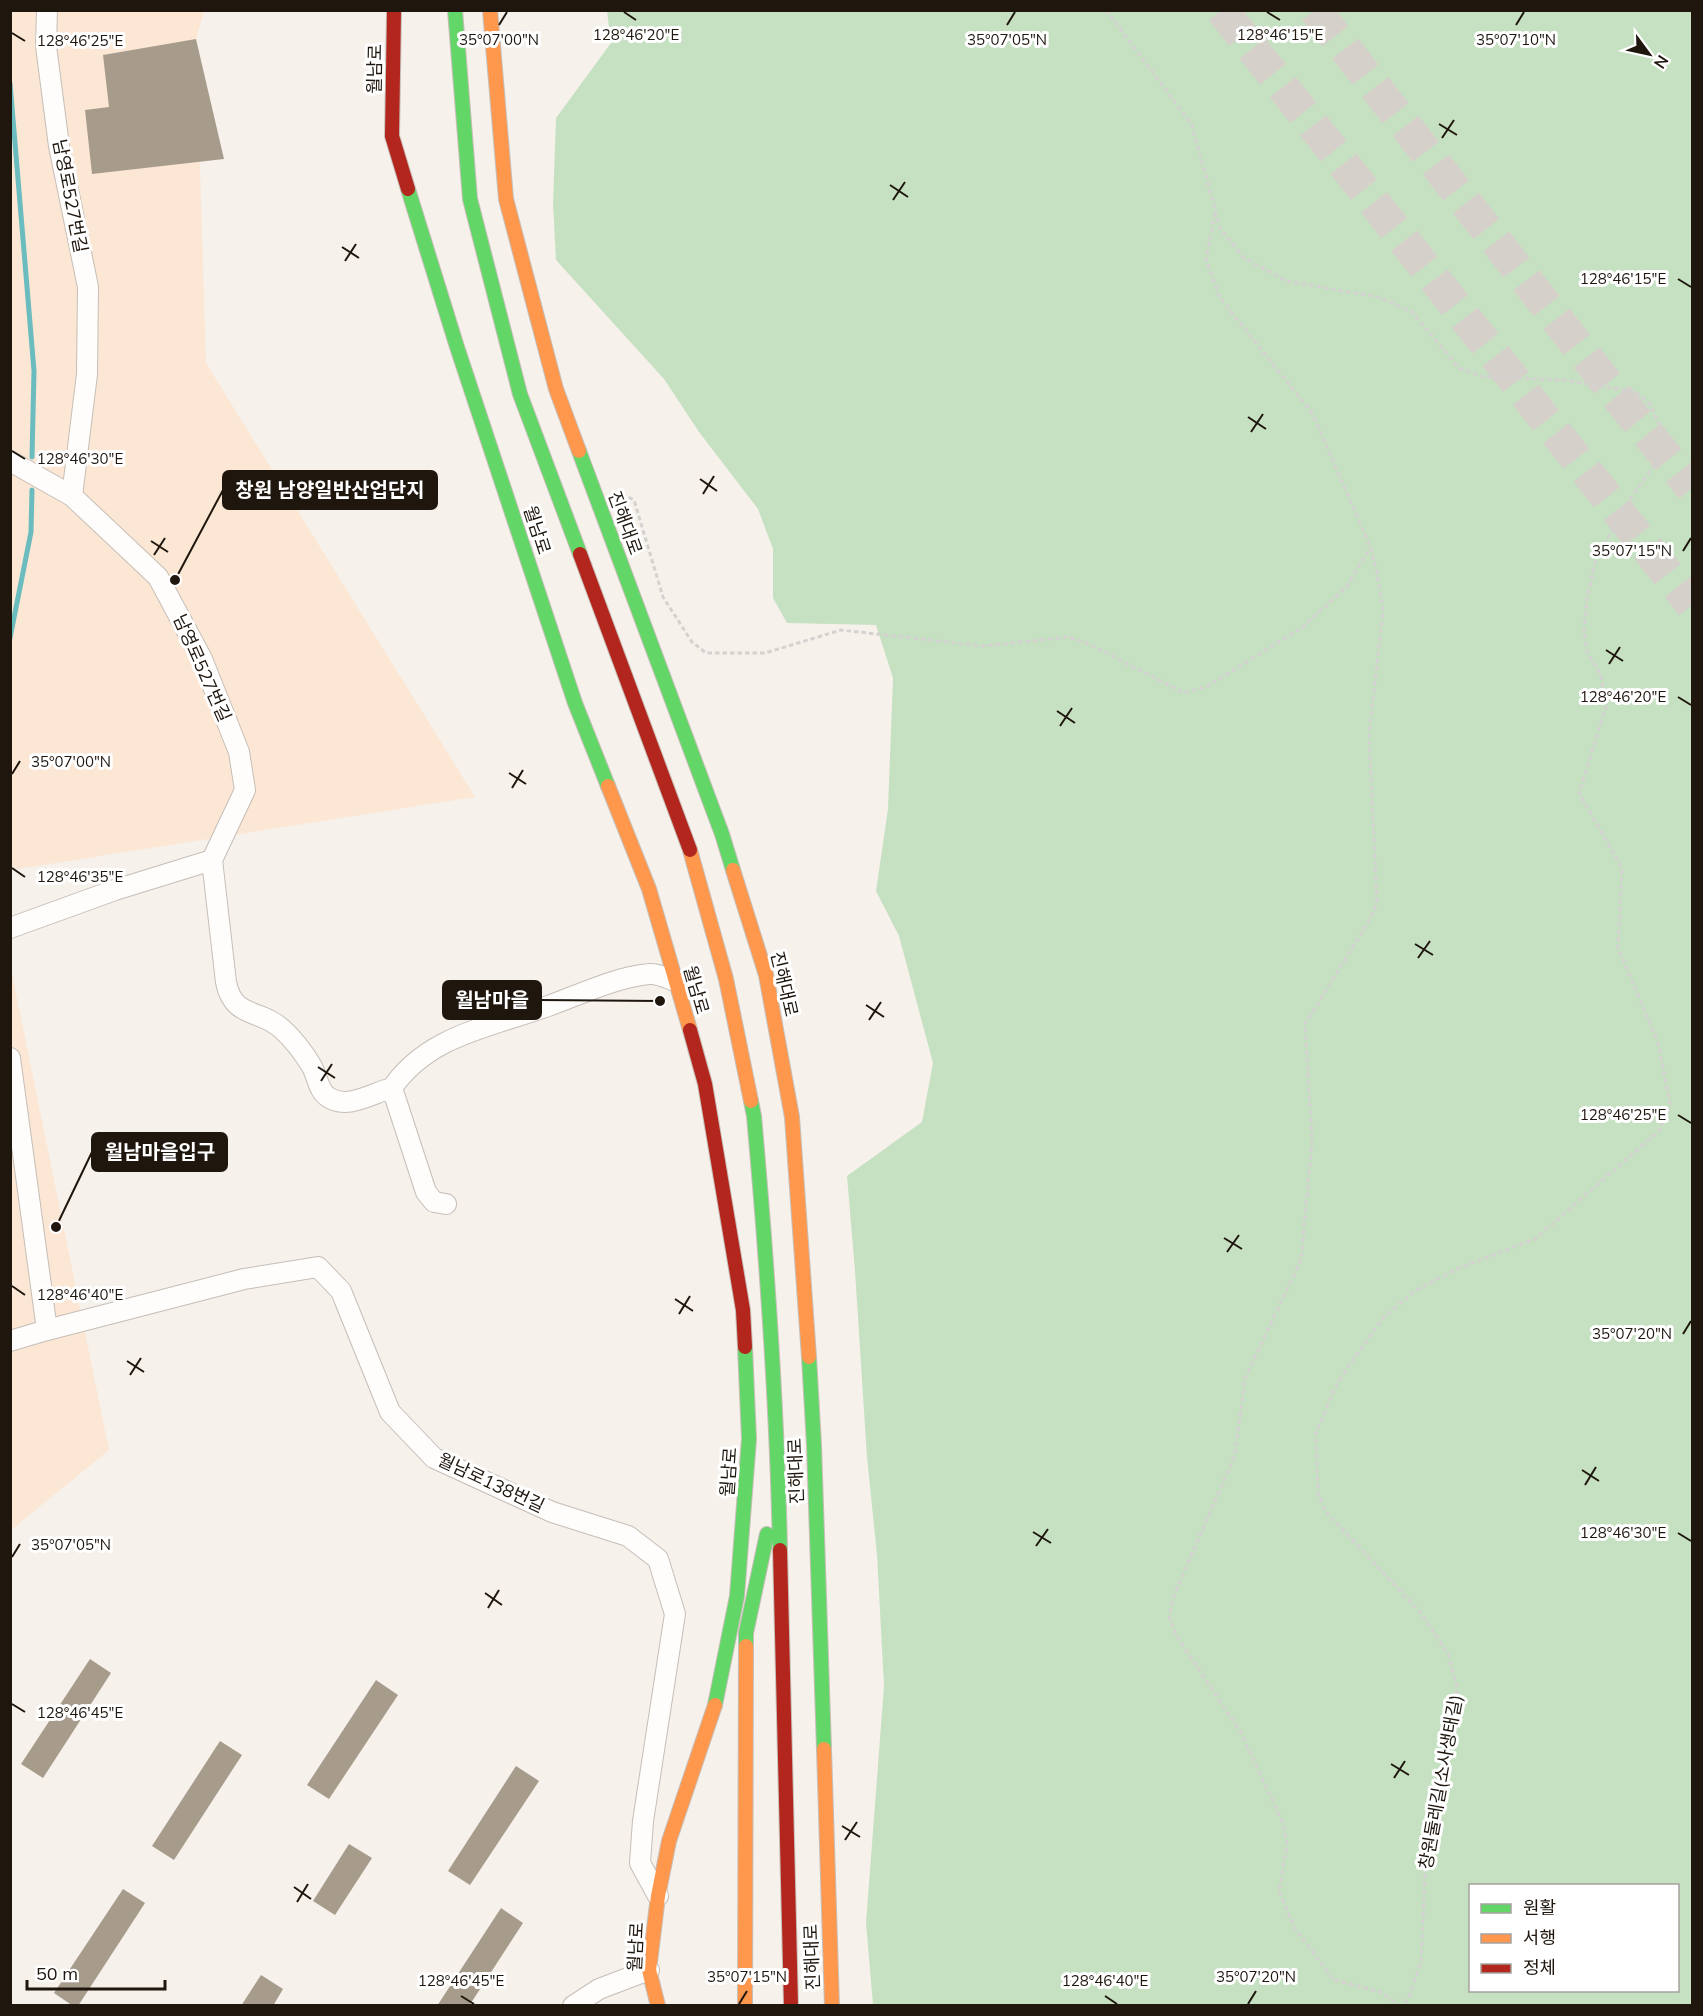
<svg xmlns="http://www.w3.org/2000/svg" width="1703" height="2016" viewBox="0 0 1703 2016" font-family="Mulish,'Noto Sans KR',sans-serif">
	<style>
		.built { fill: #fbe7d4 }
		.green { fill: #c6e1c2; fill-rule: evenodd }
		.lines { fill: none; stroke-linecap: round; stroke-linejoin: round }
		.stream { stroke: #6bbcbe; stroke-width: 5 }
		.building { fill: #a79b8c }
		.highway-tunnel { stroke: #d6d0ca; stroke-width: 33; stroke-dasharray: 33 16; stroke-linecap: butt }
		.street-casing { stroke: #c6beb7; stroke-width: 22 }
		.fast-casing { stroke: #c6beb7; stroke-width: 16 }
		.slow-casing { stroke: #c6beb7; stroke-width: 16 }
		.jam-casing { stroke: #c6beb7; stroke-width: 16 }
		.path { stroke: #d4d2d1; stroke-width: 3; stroke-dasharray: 4.5 3; stroke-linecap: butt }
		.street { stroke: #fefdfc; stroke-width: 20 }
		.fast { stroke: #63d668; stroke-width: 14 }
		.slow { stroke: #ff974d; stroke-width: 14 }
		.jam { stroke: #b3261e; stroke-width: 14 }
		.ticks { fill: none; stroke: #1f160e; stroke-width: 2 }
		.labels { text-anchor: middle; stroke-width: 6; stroke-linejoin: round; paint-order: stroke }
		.street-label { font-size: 18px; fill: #1f160e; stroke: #fff }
		.ticks-label { font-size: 15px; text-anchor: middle; fill: #1f160e; stroke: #fff; stroke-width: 6; stroke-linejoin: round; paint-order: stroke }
		.leader { fill: none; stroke: #1f160e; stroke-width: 2 }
		.callout-dot { fill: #1f160e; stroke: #fff; stroke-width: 2 }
		.callout { fill: #1f160e; stroke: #1f160e; stroke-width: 2 }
		.callout-label { font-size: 20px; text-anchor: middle; font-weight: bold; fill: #fff }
	</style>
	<rect width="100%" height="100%" fill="#f6f1eb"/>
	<!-- built -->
	<path class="built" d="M11,11H204L196,39L206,363L475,797L11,870Z
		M10,964L109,1450L11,1530H10Z"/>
	<!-- green -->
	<path class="green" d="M607,11H1692V2005H873L866,1923L884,1686L877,1555L867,1457L855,1271L847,1176L922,1122L933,1063L899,936L876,891L888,809L893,678L876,625L787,623L773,598V549L758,509L699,432L664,379L556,260L553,204L556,118L611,43ZM1470,1886H1678V1990H1470Z"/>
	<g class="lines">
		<!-- stream -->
		<path class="stream" d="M10,83L34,371L32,457
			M10,638L31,532L32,490"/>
	</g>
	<!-- building -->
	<path class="building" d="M196,39L224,159L92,174L85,110L109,107L103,55Z
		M90,1659L111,1673L43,1778L21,1764Z
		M376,1680L398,1695L329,1799L307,1785Z
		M220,1741L242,1755L174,1860L152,1846Z
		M516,1766L539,1781L470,1885L448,1871Z
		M349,1844L372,1858L335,1915L313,1901Z
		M123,1889L145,1903L78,2006H73L54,1993Z
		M501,1908L523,1923L469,2006H437Z
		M261,1975L283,1989L273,2006H241Z"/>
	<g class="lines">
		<!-- highway-tunnel -->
		<path class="highway-tunnel" d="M1222,10L1692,605
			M1315,10L1620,400L1692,488"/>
		<!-- street casing -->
		<g class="street-casing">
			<path id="street" d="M47,10L46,46L59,146L88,287L87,374L72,496
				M10,461L72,496L158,577L202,659L239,752L245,790L212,860L115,890L10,928
				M212,860L226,982C233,1019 261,1009 282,1029C293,1039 303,1052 311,1065C317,1074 318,1091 328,1097C345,1109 368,1096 385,1090L394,1094L426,1192L434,1202L446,1204
				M10,1058L47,1330L10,1341
				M390,1091C426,1035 491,1027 548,1006C579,995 616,977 649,974C657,973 667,978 675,981
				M47,1330L244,1279L318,1267L341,1291L390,1412L434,1458L552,1512L628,1536L658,1559L675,1614L643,1821L640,1863L658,1896
				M573,2006L599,1989L649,1970"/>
		</g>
		<!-- fast casing -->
		<g class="fast-casing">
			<path id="fast" d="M455,10L470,199L520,394L580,554
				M408,189L457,347L575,703L608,786
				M579,451L722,834L733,870
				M751,1101L754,1116C767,1261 777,1405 780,1550
				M809,1357L814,1445L824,1749
				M746,1646V1633L767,1534
				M715,1705L737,1596L749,1439L745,1347"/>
		</g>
		<!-- slow casing -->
		<g class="slow-casing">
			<path id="slow" d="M490,10L506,199L556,389L579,451
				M608,786L649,889L690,1030
				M690,850L726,979L751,1101
				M733,870L766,975L792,1117L809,1357
				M824,1749L832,2006
				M658,2006L649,1970L658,1896L669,1841L715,1705
				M745,2006L746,1646"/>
		</g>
		<!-- jam casing -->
		<g class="jam-casing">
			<path id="jam" d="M394,10L392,136L408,189
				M580,554L690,850
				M690,1030L705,1084L743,1310L745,1347
				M780,1550L791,2006"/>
		</g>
		<!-- path -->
		<path class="path" d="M1106,10L1192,125L1220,228L1243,257L1286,281L1378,297L1412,312L1459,368L1484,377L1565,380L1636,392L1650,404L1659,424L1661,439L1657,461L1628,502L1596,558L1587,598L1584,631L1587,651L1601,676L1606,707L1579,793L1622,868L1618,948L1658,1042L1670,1104L1660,1130L1535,1239L1457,1269L1415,1291L1383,1318L1350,1364L1335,1388L1316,1433L1318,1494L1325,1511L1422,1614L1448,1654L1457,1687L1448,1762L1426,1853L1421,1961L1410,1995L1403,2006
			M1215,213L1206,260L1220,298L1312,413L1370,546L1377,572L1383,611L1369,736L1377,903L1369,921L1305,1024L1312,1141L1301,1260L1245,1378L1235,1455L1174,1595L1169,1617L1178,1638L1241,1733L1282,1821L1287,1843L1279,1892L1295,1929L1334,1980L1381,1992L1400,2006
			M622,494L634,500L663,597L692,642L706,653H765L841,630L983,646L1068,637L1087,643L1184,693L1206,687L1303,627L1347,586L1370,548"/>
		<!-- street -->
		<use href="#street" class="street"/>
		<!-- fast -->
		<use href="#fast" class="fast"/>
		<!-- slow -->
		<use href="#slow" class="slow"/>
		<!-- jam -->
		<use href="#jam" class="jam"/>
	</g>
	<!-- ticks -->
	<path class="ticks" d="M624,12L636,20M1267,12L1280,20M499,25L507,12M1007,25L1015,12M1516,25L1524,12M12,33L25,41M1439,124L1457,135M1442,138L1454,120M890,185L908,197M893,200L905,182M342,247L359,258M345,261L356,244M1678,279L1691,287M1248,417L1266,429M1251,432L1263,414M12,451L25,459M700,479L717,491M703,494L714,476M151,541L168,552M1683,551L1691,538M154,555L165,538M1606,650L1623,661M1609,664L1620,647M1678,697L1691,705M1057,711L1075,723M1060,726L1072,708M509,773L526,784M12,774L20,761M512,788L523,770M12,868L25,877M1415,944L1433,955M1418,958L1430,941M866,1005L884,1017M869,1020L881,1002M318,1067L335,1078M321,1081L332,1064M1678,1115L1691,1123M1224,1238L1242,1249M1227,1252L1239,1235M12,1286L25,1295M675,1299L693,1311M679,1314L690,1296M1683,1334L1691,1321M127,1361L144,1372M130,1375L141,1358M1582,1470L1599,1481M1585,1485L1596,1467M1033,1532L1051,1543M1678,1533L1691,1541M1036,1546L1048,1529M12,1557L20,1544M485,1593L502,1605M488,1608L499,1590M12,1704L25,1712M1391,1764L1409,1775M1394,1778L1405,1761M842,1826L860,1837M845,1840L857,1822M294,1887L311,1899M297,1902L308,1884M461,1996L474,2004M1105,1996L1117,2004M739,2004L747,1991M1248,2004L1256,1991"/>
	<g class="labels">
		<!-- street labels -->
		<g class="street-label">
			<text transform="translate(375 69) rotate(-89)" y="6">월남로</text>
			<text transform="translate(70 196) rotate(79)" y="6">남영로527번길</text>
			<text transform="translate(625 523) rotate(70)" y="6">진해대로</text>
			<text transform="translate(537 530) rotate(72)" y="6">월남로</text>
			<text transform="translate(202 668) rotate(66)" y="6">남영로527번길</text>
			<text transform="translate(784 984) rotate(77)" y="6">진해대로</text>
			<text transform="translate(696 990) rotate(74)" y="6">월남로</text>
			<text transform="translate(796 1471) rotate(-92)" y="6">진해대로</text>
			<text transform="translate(729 1472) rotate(-86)" y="6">월남로</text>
			<text transform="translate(491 1483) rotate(25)" y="6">월남로138번길</text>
			<text transform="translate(1441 1782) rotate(-80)" y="6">창원둘레길(소사생태길)</text>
			<text transform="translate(636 1947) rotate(-87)" y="6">월남로</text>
			<text transform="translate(812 1957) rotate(-92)" y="6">진해대로</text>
		</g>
	</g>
	<g class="ticks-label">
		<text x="636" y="40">128°46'20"E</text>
		<text x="1280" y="40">128°46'15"E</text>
		<text x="499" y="45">35°07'00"N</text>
		<text x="1007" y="45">35°07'05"N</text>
		<text x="1516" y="45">35°07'10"N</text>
		<text x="80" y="46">128°46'25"E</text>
		<text x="1623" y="284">128°46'15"E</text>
		<text x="80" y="464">128°46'30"E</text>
		<text x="1632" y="556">35°07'15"N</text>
		<text x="1623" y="702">128°46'20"E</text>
		<text x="71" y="767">35°07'00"N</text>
		<text x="80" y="882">128°46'35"E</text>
		<text x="1623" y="1120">128°46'25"E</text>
		<text x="80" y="1300">128°46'40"E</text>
		<text x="1632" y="1339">35°07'20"N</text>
		<text x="1623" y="1538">128°46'30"E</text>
		<text x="71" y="1550">35°07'05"N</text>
		<text x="80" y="1718">128°46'45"E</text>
		<text x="747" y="1982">35°07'15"N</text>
		<text x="1256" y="1982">35°07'20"N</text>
		<text x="461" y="1986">128°46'45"E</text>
		<text x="1105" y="1986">128°46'40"E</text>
	</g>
	<!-- callouts -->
	<path class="leader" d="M175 580L223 490M660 1001L541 1000M56 1227L92 1152"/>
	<g class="callout-dot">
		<circle cx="175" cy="580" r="6"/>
		<circle cx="660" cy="1001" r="6"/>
		<circle cx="56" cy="1227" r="6"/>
	</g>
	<g class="callout">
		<rect x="223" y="471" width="214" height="38" rx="6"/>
		<rect x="443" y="981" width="98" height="38" rx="6"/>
		<rect x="92" y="1133" width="135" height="38" rx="6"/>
	</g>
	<g class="callout-label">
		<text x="330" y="497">창원 남양일반산업단지</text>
		<text x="492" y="1007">월남마을</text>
		<text x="160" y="1159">월남마을입구</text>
	</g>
	<!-- border -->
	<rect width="1703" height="2016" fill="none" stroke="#1f160e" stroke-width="24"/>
	<!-- legend -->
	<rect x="1469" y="1884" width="210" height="108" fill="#ffffff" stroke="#a5a29f" stroke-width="1.5"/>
	<rect x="1481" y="1904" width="30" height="9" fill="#63d668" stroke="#a5a29f" stroke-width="1.5"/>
	<text x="1523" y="1914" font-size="18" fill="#1f160e">원활</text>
	<rect x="1481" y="1934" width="30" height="9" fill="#ff974d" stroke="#a5a29f" stroke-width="1.5"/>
	<text x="1523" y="1944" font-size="18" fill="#1f160e">서행</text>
	<rect x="1481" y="1964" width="30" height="9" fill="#b3261e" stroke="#a5a29f" stroke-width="1.5"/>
	<text x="1523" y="1974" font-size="18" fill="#1f160e">정체</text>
	<!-- north arrow -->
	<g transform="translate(1649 54) rotate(123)" stroke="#ffffff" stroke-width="4.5" paint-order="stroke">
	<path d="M0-4.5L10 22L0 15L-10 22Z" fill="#1f160e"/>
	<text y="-9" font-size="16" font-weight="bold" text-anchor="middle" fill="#1f160e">N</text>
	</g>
	<!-- scale -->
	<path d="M27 1980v9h138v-9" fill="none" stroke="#1f160e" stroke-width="3"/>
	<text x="36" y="1980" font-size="18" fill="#1f160e" stroke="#ffffff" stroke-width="4.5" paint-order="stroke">50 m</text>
</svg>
